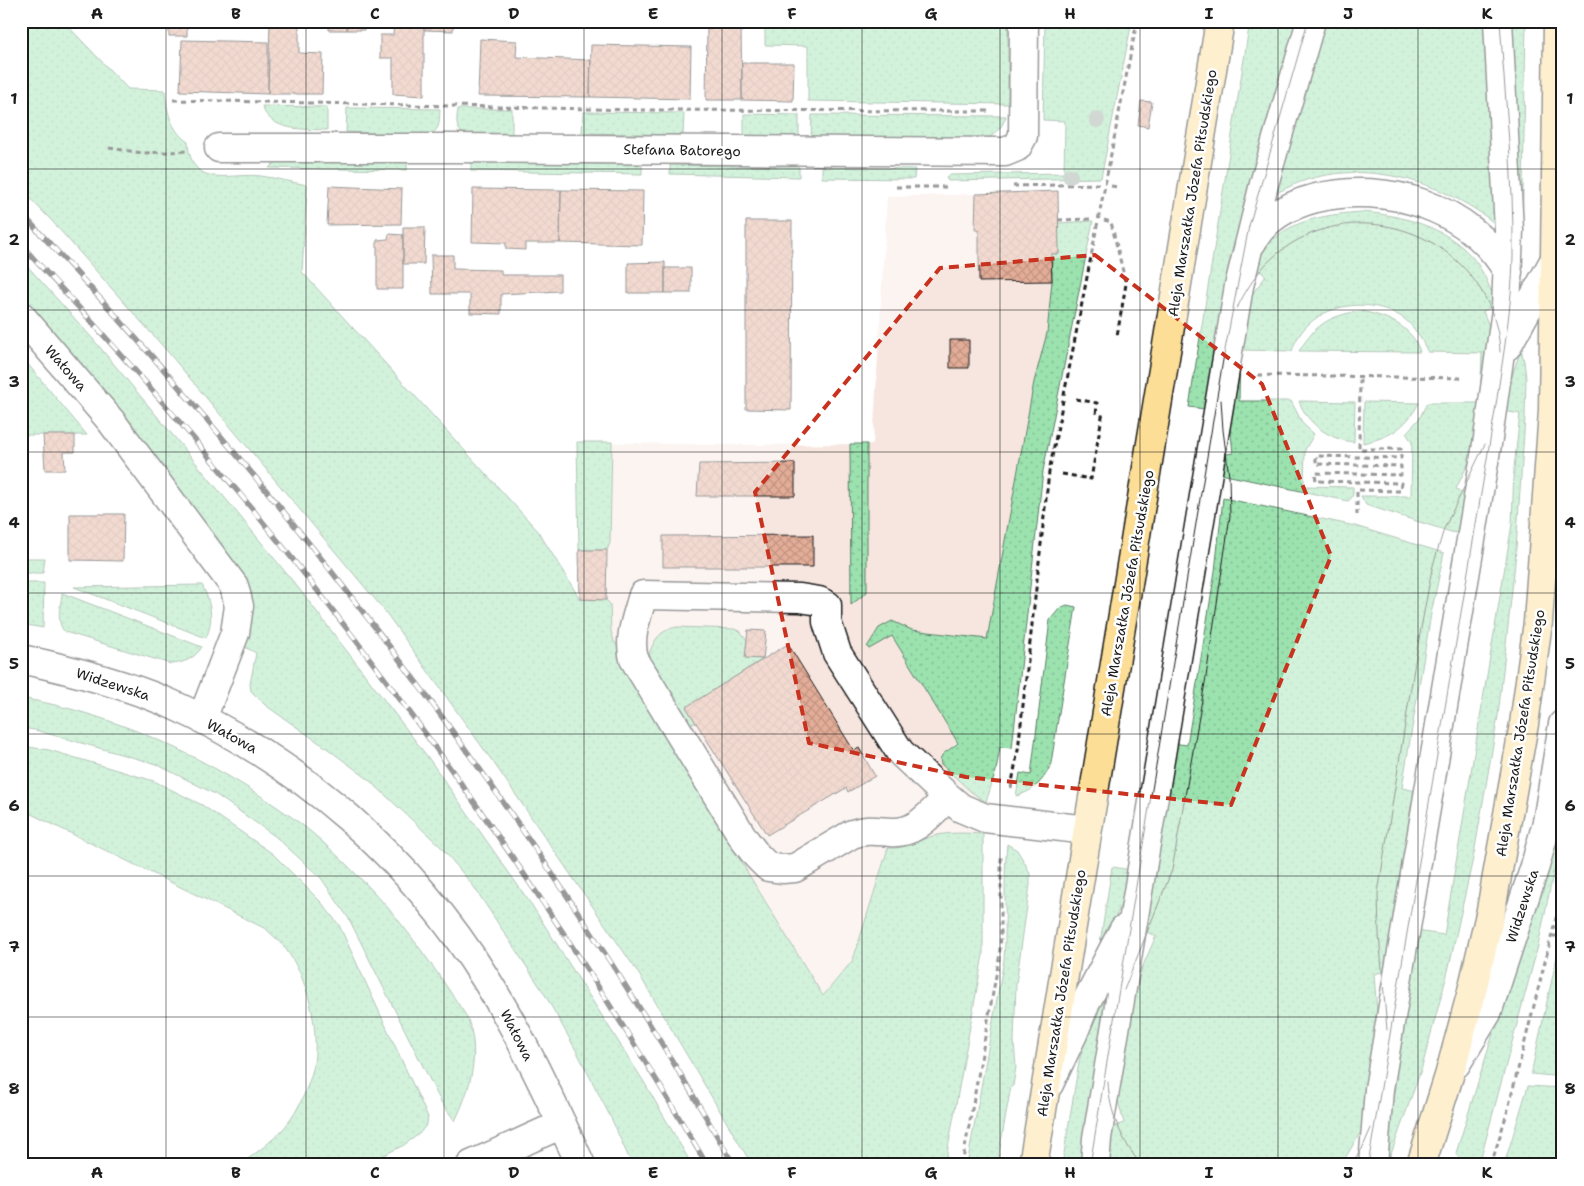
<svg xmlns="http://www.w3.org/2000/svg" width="1584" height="1186" viewBox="0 0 1584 1186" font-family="'Shantell Sans',sans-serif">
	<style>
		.built { fill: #f7e6e0 }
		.green { fill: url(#green-dots); stroke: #5c7f66 }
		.building { fill: url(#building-cross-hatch); stroke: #1c1c1c }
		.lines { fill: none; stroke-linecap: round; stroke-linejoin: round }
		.minor-casing { stroke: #1c1c1c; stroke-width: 31 }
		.major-casing { stroke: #1c1c1c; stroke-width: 31 }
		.path { stroke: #1c1c1c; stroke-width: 3; stroke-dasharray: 5 4; stroke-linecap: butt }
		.minor { stroke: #fff; stroke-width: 28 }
		.major { stroke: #fcde96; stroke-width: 28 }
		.tram { stroke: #1c1c1c; stroke-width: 1 }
		.rail-casing { stroke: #1c1c1c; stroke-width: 5.5 }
		.rail { stroke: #fff; stroke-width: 4; stroke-dasharray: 11; stroke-linecap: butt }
		.tree { fill: #9aa89e }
		.marked { fill: none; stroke: #c8321e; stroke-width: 4; stroke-dasharray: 10 6; stroke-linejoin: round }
		.grid { fill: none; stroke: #1c1c1c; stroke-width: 1; stroke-opacity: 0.55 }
		.labels { text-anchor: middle; stroke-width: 5; stroke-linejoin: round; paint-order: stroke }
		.street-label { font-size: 14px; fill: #1c1c1c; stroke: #fff }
		.neatline { fill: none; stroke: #1c1c1c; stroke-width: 2 }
		.grid-label { font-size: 16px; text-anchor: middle; font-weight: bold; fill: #1c1c1c }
	</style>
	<defs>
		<pattern id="green-dots" width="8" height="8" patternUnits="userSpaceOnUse" patternTransform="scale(1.25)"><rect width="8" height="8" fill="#9be2af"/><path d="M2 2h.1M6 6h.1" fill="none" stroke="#85c196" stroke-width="1.8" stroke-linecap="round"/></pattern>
		<pattern id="building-cross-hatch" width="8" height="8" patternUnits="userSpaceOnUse" patternTransform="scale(1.25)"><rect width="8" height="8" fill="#e3ad98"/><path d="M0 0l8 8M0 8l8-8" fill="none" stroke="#c29482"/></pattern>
	</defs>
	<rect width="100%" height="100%" fill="#fff"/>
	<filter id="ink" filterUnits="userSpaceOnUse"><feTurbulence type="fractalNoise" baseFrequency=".02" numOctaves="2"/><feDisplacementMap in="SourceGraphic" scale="10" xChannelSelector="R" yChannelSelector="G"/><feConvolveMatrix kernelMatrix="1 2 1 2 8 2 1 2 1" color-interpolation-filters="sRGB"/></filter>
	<g filter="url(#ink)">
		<!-- built -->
		<path class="built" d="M1058,191L1059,254L1051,255L1052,281L1047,333L1034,382L987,639L909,629L892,636L958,741L943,754L970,791L986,802L983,834L961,833L930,837L908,847L888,848L853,960L823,996L580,599L577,442L725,445L873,444L887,197Z"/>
		<!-- green -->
		<path class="green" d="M21,21H63L128,89L165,90C166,109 171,131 188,142C191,191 230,172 261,176C276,178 291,182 307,185L302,272L538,531L580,599L606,600L610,604L611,631L614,641L683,752L677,757L823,996L853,960L888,848C908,849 915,841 933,836C949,832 966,833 983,834V955L945,1165H752L637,971L498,769L384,610L167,351L51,220L21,189Z
			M765,21H1008V104L808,101V46L765,45Z
			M1045,21H1132L1101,178L948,181L946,178L948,175L1064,173L1065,121L1043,120Z
			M1250,21H1301L1205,409L1189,407Z
			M1324,21H1488L1499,227C1439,176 1343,151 1272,196Z
			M1509,21H1526L1522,247H1520Z
			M262,106L327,107V130C305,129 270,132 262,106Z
			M347,108L440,109C439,121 441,131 428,135L346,132Z
			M458,109H512V135C501,135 468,139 461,132C455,126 457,116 458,109Z
			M583,112L684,113L683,135L582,133Z
			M744,114L799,115V138H744Z
			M812,115L1006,116C1002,128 996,135 983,140L811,139Z
			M407,159V170L269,168L273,164L282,160Z
			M471,161L642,165V174L471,171Z
			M670,165L799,167V177L670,174Z
			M822,167L915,169L914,179L822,178Z
			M1362,212C1401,215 1445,226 1472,257C1484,270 1490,289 1497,305L1483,311L1490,329L1477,445L1456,489L1469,496L1462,534L1451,532L1366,505L1361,496H1411L1412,442L1406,433L1419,419L1427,403H1480L1482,353L1428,352C1421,339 1415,327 1403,318C1366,293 1306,305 1292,351L1240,350L1239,401H1291L1303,424L1314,434L1305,450L1304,486L1353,487C1353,493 1354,497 1348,501L1216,473L1220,455L1233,453L1228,406L1244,309L1255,290L1266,276L1253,265C1258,257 1262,249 1269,243C1293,219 1330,214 1362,212Z
			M1093,221L1043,471L1012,748L1000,747L996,771L986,802L970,791L941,764L940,759L943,754L958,743L892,636L869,649L867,647L879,628L892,621L912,630L987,639L1034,382L1047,333L1052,281L1051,254H1059L1058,223Z
			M21,259L93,339L230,504L304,595L427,756L533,907L644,1082L692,1165H632L612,1120L577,1052L544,993L474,887L441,847L368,779L328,749L265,705L251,691L250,684L256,653L243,646L248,618L127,421L59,338L21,294Z
			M1360,311C1384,315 1413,326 1420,352L1299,351C1316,324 1329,316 1360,311Z
			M1521,349L1524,361L1526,378L1525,418L1515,563L1498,716L1474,854L1448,971L1422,1067L1390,1157L1388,1108L1392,1107L1395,1086L1391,1085L1416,931L1444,935L1512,524L1514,468L1520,414L1503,411L1506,394Z
			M21,356L87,435H21Z
			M1299,401L1355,402L1354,442C1330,440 1307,424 1299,401Z
			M1364,402L1419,403C1405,428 1391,437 1363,443Z
			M577,442H612L610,543L607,550H579Z
			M850,444H867V592L851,605Z
			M1223,498L1355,526L1444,553L1431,614L1402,788L1421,792L1390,970L1374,974L1379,1039L1365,1125L1344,1160L1354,1165H1109L1111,1127L1124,1123L1116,1094L1134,986L1156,936L1141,930L1172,743L1187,745L1215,571Z
			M21,558H45L43,573H21Z
			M21,583H44L43,628L21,624Z
			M202,585C211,602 214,620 206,638L74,587Z
			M62,593L202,647C194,659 184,663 171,664L65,632C55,622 61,606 62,593Z
			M1067,605L1076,607L1051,763C1046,779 1033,792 1016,796L1020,773L1031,775L1050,620L1060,608Z
			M677,627L734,629L740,631L747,640L745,657L763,659L687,707L696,723L689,724L648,659C652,642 659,630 677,627Z
			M21,698C120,715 212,760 293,818C320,837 345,863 369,887C405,924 438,973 467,1017C481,1052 471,1088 455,1121L441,1102L349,919L321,878L276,837L215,794L156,764L35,730L21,728Z
			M21,746L49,750L154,781L202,805L273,854L321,902L339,925L428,1117L427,1124L419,1134L404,1145L364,1165H240C258,1151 278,1138 291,1119C300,1106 312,1079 314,1063C319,1026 308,978 285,948C280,941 272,935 266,929L21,809Z
			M1557,826L1562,832L1538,946L1479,1165H1463L1456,1153L1501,1008L1544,886Z
			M1007,844L1017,850L1025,863L1030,874V885L1016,984L1014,1042L1016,1067L1013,1086H1011L997,1165H967L1004,960C1007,921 1003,882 1007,844Z
			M1112,867L1132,870C1124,899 1117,919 1100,943Z
			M1560,943H1563V1077L1531,1074Z
			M1110,976L1082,1165H1062L1079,1062L1084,1041Z
			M1528,1086L1563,1088V1165H1504Z"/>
		<!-- building -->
		<path class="building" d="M129,21H193V24L187,25V36H169V24H129Z
			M270,21H299V53L323,54L322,94H268Z
			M299,21H347V30H329V24H299Z
			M347,21H364V30H347Z
			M393,21H424V23H394Z
			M424,21H453V31L424,30Z
			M394,23H424V96L393,94V58H380V35H393Z
			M707,28H741L742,100H706Z
			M480,39L517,41L516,57L591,60L590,97L478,96Z
			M182,40L268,42V94L180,91Z
			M591,45L691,47L690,99L590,97Z
			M742,63H794L793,101L742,100Z
			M1141,101L1152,102L1148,127L1138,125Z
			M329,186L402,189L401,224L327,225Z
			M473,189L561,190L560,243H525V250L506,249V243L472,242Z
			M561,190L643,191L642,245L560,243Z
			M1058,191L1059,254H1051L1052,281L979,282V230H975L976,194Z
			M746,221H792L791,410L746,409Z
			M403,227H425L424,264H403Z
			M389,234L403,235V289H377V240L388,239Z
			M431,255H453V269L501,270V275H560V291L501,294V314L470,313V294H432Z
			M665,262V293H628V263Z
			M665,268H691V293H665Z
			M950,340H969V368H950Z
			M43,435H75V452H64L65,470H45Z
			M795,463V496H697L699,464Z
			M21,494H23L22,558H21Z
			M70,514H124L123,561L70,560Z
			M813,535V567H663V536Z
			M579,550H607L606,600L580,599Z
			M748,630L766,631L763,659L745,658Z
			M788,644L854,751L859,748L875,776L848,792L846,788L767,835L686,707Z"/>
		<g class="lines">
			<!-- minor casing -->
			<g class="minor-casing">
				<path id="minor" d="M219,148H448L1005,152L1017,147L1023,136L1024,21
					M1252,242C1265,217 1289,205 1316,198C1387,181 1470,207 1508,272
					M21,316L111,421L234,586L239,606L235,633L202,719
					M1507,346L1555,259
					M1546,517L1563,566
					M21,659C72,670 122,683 169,703C301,762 411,858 487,981C523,1039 552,1103 581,1165
					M948,797C931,813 916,834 891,832C875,831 868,829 852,834L795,868L782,869L768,867L757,856L744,839L634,659C628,637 637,617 643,595L800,598L819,601L827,605V622L837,653L900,752L948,797L961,808L985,818L1087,830
					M1456,1064L1487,1013L1535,866L1547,822L1563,724
					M1049,1084L1073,1034L1086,1002L1124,929
					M471,1165L562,1124
					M1095,1165L1097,1138L1239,286L1264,184L1311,21
					M1373,1165L1379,1089L1488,438L1506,310L1509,230L1498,21"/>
			</g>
			<!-- major casing -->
			<g class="major-casing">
				<path id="major" d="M1033,1165L1220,21
					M1421,1165L1449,1076L1471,995L1491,910L1524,724L1538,622L1553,411L1558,21"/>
			</g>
			<!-- path -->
			<path class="path" d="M173,100L638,110L991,111
				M109,148L143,153L188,151
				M1013,186L1100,184
				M1111,186L1118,187
				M896,187H950
				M1058,220L1093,219
				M1104,220L1111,222L1126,284L1117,336
				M1258,375L1464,378
				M1076,399L1097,403L1096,416
				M1062,474L1091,479L1103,411
				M1357,515V490L1400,491L1401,483L1316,481L1315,473L1401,475V466L1316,464V456L1401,458V449H1359L1360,376
				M1011,788L1018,750L1049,472L1137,21
				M1552,936H1563
				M962,1165L999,959L1001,937V854
				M1491,1165L1507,1113L1557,914"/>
			<!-- minor -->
			<use href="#minor" class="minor"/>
			<!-- major -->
			<use href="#major" class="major"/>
			<!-- tram -->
			<path class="tram" d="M1237,308C1245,292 1254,277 1266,264C1320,209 1407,212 1460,264C1484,287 1499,320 1500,352
				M1124,990L1172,870L1206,677L1230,516L1229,476L1223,430L1221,400
				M1387,1030L1379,934L1378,893L1417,650L1432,569L1444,529L1485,444
				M1108,1082C1109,1112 1122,1141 1141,1165
				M1090,1165L1223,360L1249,226L1308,21
				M1350,1165L1362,1149L1371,1128
				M1368,1165L1496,405C1503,356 1512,307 1513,257C1514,178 1505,100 1500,21"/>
			<!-- rail casing -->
			<g class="rail-casing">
				<path id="rail" d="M21,213C294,501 536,821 734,1165
					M21,245C281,521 516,837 707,1165"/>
			</g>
			<!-- rail -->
			<use href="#rail" class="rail"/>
		</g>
		<!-- trees -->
		<g class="tree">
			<circle cx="1097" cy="120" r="8"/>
			<circle cx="1070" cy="176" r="8"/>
		</g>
	</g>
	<!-- marked area -->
	<path d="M0 0H1584V1186H0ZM1095,255L1262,384L1331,556L1231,805L966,777L809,743L755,492L940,268Z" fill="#fff" fill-opacity=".55" fill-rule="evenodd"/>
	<path class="marked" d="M1095,255L1262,384L1331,556L1231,805L966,777L809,743L755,492L940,268Z"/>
	<!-- grid -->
	<path class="grid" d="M166,21V1165M306,21V1165M444,21V1165M584,21V1165M722,21V1165M862,21V1165M1000,21V1165M1140,21V1165M1278,21V1165M1418,21V1165M21,169H1563M21,310H1563M21,452H1563M21,593H1563M21,734H1563M21,876H1563M21,1017H1563"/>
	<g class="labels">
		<!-- street labels -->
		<g class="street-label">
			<text transform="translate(682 150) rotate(1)" y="5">Stefana Batorego</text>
			<text transform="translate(1192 193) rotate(-81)" y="5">Aleja Marszałka Józefa Piłsudskiego</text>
			<text transform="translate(66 368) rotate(49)" y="5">Wałowa</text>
			<text transform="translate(1127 593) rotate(-80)" y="5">Aleja Marszałka Józefa Piłsudskiego</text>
			<text transform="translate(113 684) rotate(18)" y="5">Widzewska</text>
			<text transform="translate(1520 733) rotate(-81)" y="5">Aleja Marszałka Józefa Piłsudskiego</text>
			<text transform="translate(232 736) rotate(29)" y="5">Wałowa</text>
			<text transform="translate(1522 906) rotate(-72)" y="5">Widzewska</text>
			<text transform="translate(1061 993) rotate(-81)" y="5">Aleja Marszałka Józefa Piłsudskiego</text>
			<text transform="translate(517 1035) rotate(63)" y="5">Wałowa</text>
		</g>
	</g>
	<!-- margin -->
	<rect width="1584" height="1186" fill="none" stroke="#fff" stroke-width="55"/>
	<rect x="28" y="28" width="1528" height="1130" class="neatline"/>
	<g class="grid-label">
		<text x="97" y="19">A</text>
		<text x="236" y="19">B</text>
		<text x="375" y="19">C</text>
		<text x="514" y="19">D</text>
		<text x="653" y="19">E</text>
		<text x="792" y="19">F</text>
		<text x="931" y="19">G</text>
		<text x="1070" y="19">H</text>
		<text x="1209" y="19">I</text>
		<text x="1348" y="19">J</text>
		<text x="1487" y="19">K</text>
		<text x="14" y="104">1</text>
		<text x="1570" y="104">1</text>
		<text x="14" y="245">2</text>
		<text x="1570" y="245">2</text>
		<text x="14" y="387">3</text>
		<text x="1570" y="387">3</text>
		<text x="14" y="528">4</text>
		<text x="1570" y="528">4</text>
		<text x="14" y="669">5</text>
		<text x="1570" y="669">5</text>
		<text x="14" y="811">6</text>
		<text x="1570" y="811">6</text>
		<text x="14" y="952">7</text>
		<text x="1570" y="952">7</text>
		<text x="14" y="1094">8</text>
		<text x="1570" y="1094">8</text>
		<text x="97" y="1178">A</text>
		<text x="236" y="1178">B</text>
		<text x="375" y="1178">C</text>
		<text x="514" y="1178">D</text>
		<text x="653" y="1178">E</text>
		<text x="792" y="1178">F</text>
		<text x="931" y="1178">G</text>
		<text x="1070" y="1178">H</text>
		<text x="1209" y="1178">I</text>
		<text x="1348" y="1178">J</text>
		<text x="1487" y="1178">K</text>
	</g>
</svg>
